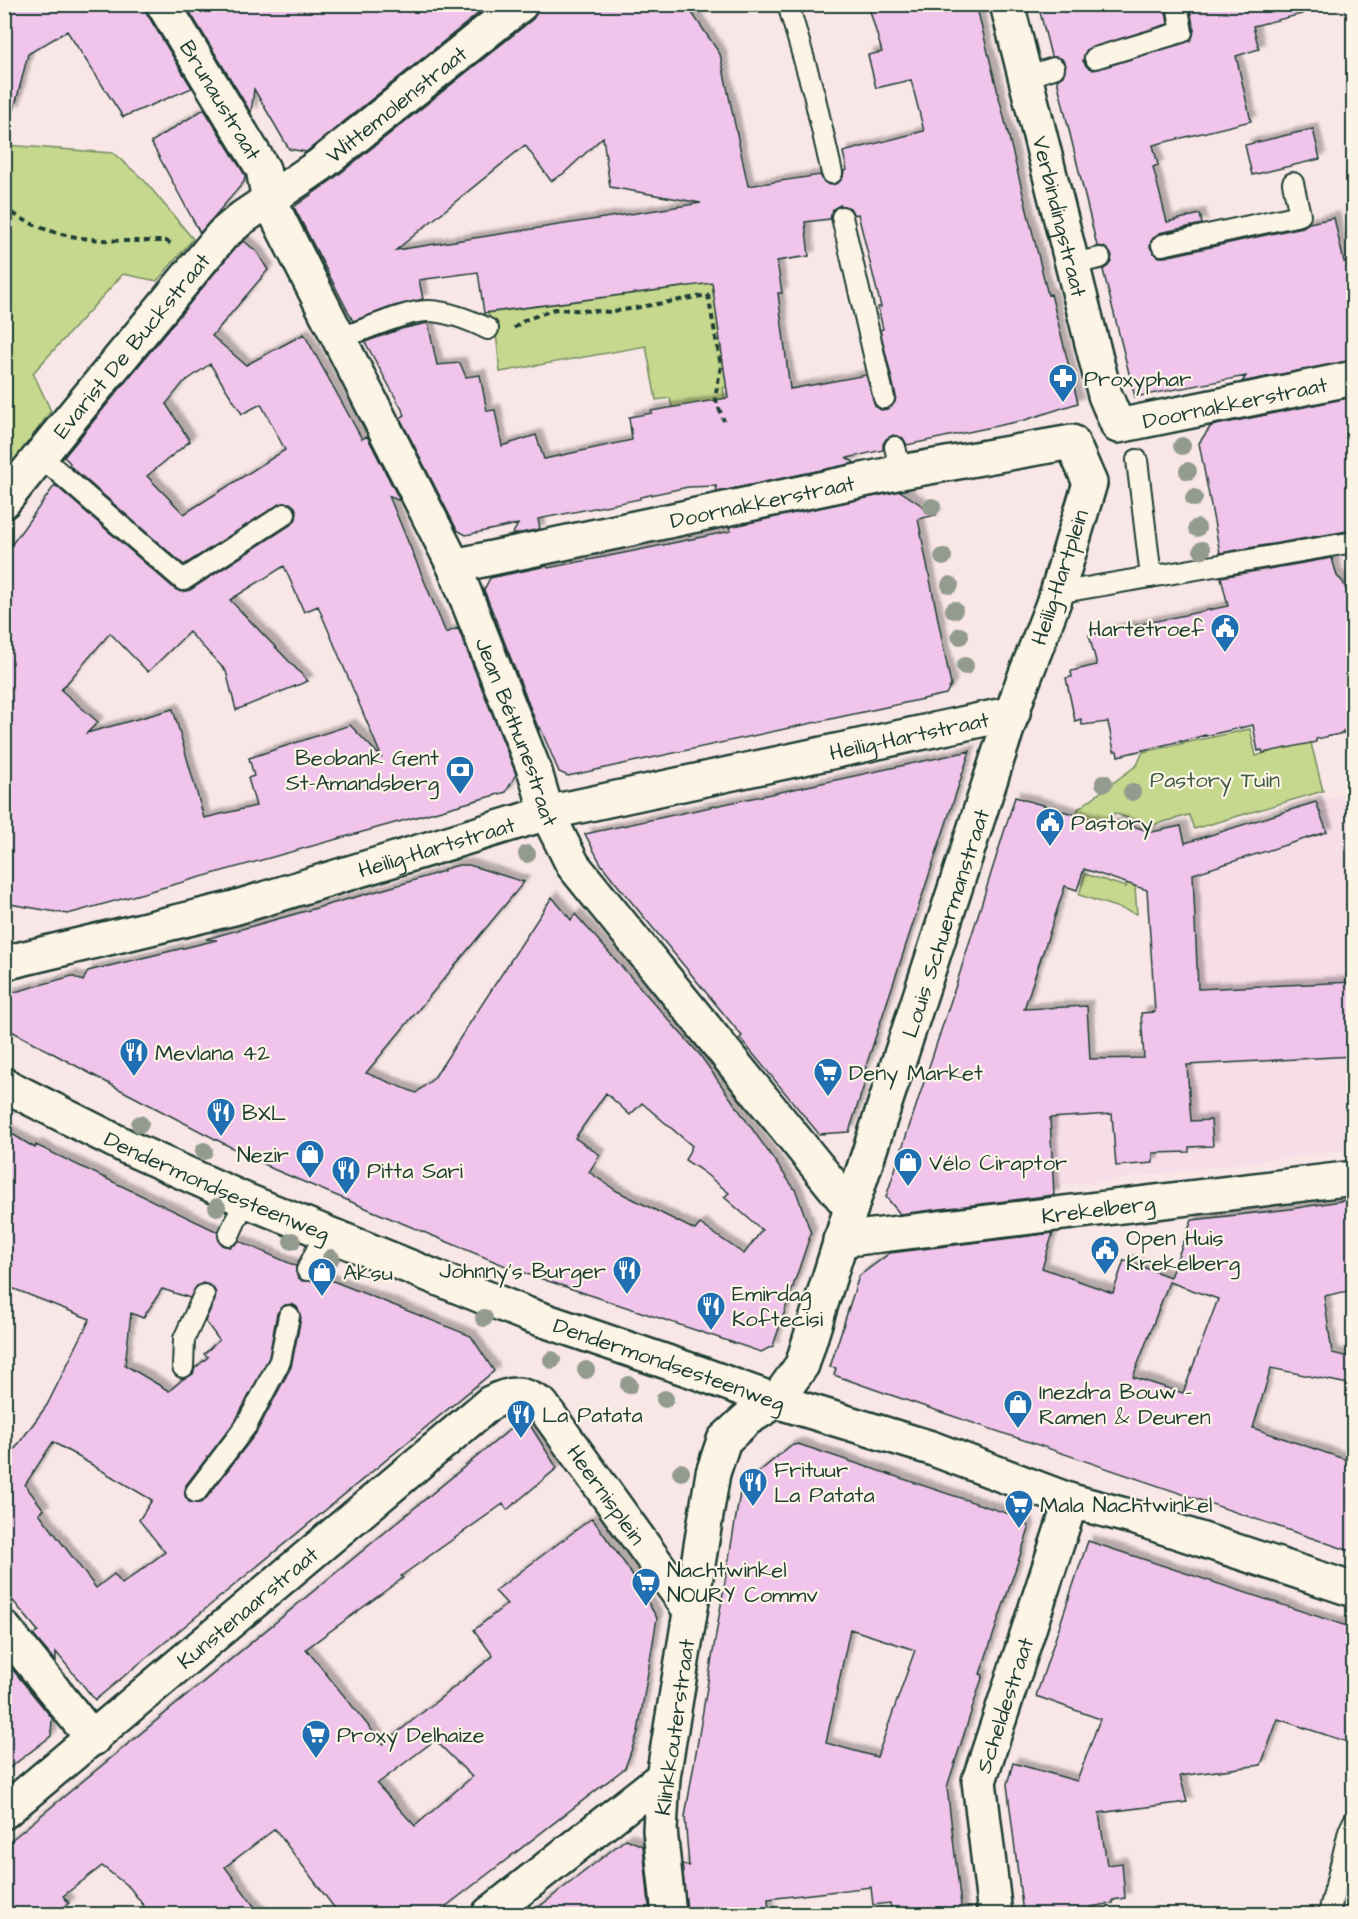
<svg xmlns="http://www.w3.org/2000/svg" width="1358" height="1919" viewBox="0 0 1358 1919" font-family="'Architects Daughter',sans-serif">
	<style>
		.built { fill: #f7dde8 }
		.green { fill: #c6d88d; stroke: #728a60; stroke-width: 1.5 }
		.building { fill: #f1c5eb; stroke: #1f3d34; stroke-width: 1.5; fill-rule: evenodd; filter: url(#shadow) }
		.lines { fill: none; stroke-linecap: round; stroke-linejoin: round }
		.service-casing { stroke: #1f3d34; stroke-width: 24 }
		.minor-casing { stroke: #1f3d34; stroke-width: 38 }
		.secondary-casing { stroke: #1f3d34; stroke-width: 38 }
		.path { stroke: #1f3d34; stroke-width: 4; stroke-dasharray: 6 4.5; stroke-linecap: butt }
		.service { stroke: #fcf5e5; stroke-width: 20 }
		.minor { stroke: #fcf5e5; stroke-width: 33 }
		.secondary { stroke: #fcf5e5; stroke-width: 33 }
		.tree { fill: #939b8e }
		.labels { text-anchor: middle; stroke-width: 4.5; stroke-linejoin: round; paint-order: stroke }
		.street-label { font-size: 22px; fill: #1f3d34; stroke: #fcf5e5 }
		.poi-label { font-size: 22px; fill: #1f3d34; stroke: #fcf5e5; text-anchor: start }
		.park-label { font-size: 22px; fill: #405c46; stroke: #fcf5e5 }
	</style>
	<defs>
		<filter id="shadow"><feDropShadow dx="5.5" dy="-5.5" stdDeviation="1.5" flood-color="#0004"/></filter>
	</defs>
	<rect width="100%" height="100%" fill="#f9e7e7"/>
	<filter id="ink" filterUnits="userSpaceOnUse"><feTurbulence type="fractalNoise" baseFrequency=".0167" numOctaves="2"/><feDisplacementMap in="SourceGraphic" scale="12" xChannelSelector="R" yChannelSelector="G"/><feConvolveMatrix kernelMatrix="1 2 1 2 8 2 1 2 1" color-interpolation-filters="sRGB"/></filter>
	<g filter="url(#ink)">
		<!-- built -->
		<path class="built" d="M1353,791V1149L988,1196L1059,1071L1133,1065L1132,1058H1144L1141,1013L1165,1011L1153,984L1143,834L1181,826L1185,842Z
			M1353,1790V1914H1315L1347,1811Z"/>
		<!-- green -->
		<path class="green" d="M5,145L113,153L144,180L193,239L157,281L123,274L33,373L51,411L5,473Z
			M711,272L735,385L723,388L726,403L711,401L698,403L703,427L677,432L670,398L656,400L646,346L500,372L496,333L488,313L684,287Z
			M1250,729L1256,756L1310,739L1323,791L1194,829L1189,815L1149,826L1114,813L1107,832L1074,820L1078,809L1137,765L1143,752Z
			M1133,861L1137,914L1079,895L1085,874L1126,887Z"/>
		<!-- building -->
		<path class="building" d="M4,4H144L147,14L192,88L123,117L67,31L28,54L14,110L4,108Z
			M185,4H490L306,152L289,149L254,89L251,113Z
			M539,4H686L720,54L748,186L820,175L824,182L829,185L835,184L843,177L844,171L847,170L843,152L924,131L911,80L876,88L868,55L882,52L868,4H976L1048,295L1051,294L1078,403L1025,420L907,445L903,438L893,435L886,439L883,444V450L847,458L855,463L717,492L716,486L688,487L640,497V499L538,519L540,529L512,535L518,524L466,535L457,530L400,418L405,415L365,342L401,329L428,323L437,365L460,363L466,377L480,375L487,411L495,410L502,446L536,435L544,459L632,440L629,417L652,413L651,411L728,398L712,283L484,313L478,272L419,280L423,299L394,306L353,321L294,207L332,180L533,19L538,11ZM603,137L610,187L701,203L396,250L525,145L551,181L563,174ZM840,205L850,208L854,215L858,214L881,307H878L883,329L880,330L896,396L895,402L887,409L881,410L875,406L866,375L790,389L778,293H782L777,261L809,256L805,222L830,219L833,209Z
			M1038,4H1165L1168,24L1087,49L1084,55L1083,61L1087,67L1093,70L1098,69L1190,41L1193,36L1194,30L1189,4H1300L1302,14L1253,26L1259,49L1236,56L1251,121L1153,145L1158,165L1153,167L1167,222L1200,214L1202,224L1159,233L1151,241L1150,247L1154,253L1159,257H1165L1303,227L1309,223L1334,218L1344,262L1353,260V360L1242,382L1246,376L1135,397L1103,270L1111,262L1112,255L1104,247L1097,246L1057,80L1063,76L1066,65L1062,59L1051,56Z
			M204,109L245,175L244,182L200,233L151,142Z
			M1313,129L1320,159L1252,175L1245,145Z
			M244,241L257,252L268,270L212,336L246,365L304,334L362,439L367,436L400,501L389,496L446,633L458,628L516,774L506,792L68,914L4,903V555L55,485L175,589L181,592L190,590L292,524L296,519L297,513L295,507L290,503L279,504L184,565L69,465L70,463L64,457L235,248ZM210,364L242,414L261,404L285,450L184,514L147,476L190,441L166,404L183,383ZM284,566L304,612L318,606L382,758L350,725L249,758L254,776L248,778L256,806L204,818L173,709L87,733L98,722L61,690L110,633L148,672L189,632L226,671L236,710L308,681L230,600Z
			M1353,397V530L1220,553L1199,443L1211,426Z
			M900,491L936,515L918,519L951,685L946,694L568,776L559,772L540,727L539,730L484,590L490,578L547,566L548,568L629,552L731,531L729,527Z
			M1332,558L1337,576L1343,582L1353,607V729L1343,731L1344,733L1316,739V742L1263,753L1262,750L1258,751L1253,725L1205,736V735L1181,742V741L1118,756L1117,751H1114L1108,722L1082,725L1081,719L1075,721L1066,678L1072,677L1071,671L1097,665L1089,635L1228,606L1221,577Z
			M970,751L862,1078L866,1079L849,1132L819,1134L740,1038L742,1036L615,882L601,864L585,834Z
			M1015,797L1114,826L1116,821L1152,832L1181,826L1185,843L1316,802L1327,832L1193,874L1198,989L1353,982V1056L1187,1065L1191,1121L1211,1120L1213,1146L1189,1147V1152L1153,1153V1163L1116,1166L1112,1114L1050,1118L1054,1195L900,1214L886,1197L957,982ZM1084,869L1147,890L1155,1012L1141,1013L1144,1058L1090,1059L1087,1006L1024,1009L1065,886L1077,890Z
			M459,865H469L524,882L366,1073L416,1093L434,1078L552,897L571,920L575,914L700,1055L796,1191L811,1233L773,1346L761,1352L518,1271L380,1214L273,1169L119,1089L4,1027V995L72,976L83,981L88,971L217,940L206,939L402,884L444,871V869ZM606,1093L630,1115L642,1103L692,1146L685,1160L702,1171L729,1193L724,1197L762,1230L744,1254L700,1224L695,1230L617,1191L589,1172L600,1155L575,1138Z
			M4,1129L35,1148L36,1145L218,1232L219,1241L224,1246L231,1247L239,1241L296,1266L297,1276L302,1281L313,1280L318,1275L471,1336L494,1371L95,1700L56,1652V1662L33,1635L38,1631L4,1590V1459L6,1461L47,1405L90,1319L4,1285ZM203,1283L213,1288L216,1293L215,1300L205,1321L219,1340L204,1354L208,1357L195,1368L193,1374L183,1379L169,1391L125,1365L131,1313L143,1318L162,1289L190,1298L197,1286ZM292,1304L297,1307L301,1318L291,1367L256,1433L205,1500L200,1503L189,1502L185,1496L186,1485L236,1420L269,1357L277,1313L285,1305ZM53,1442L152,1500L139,1520L165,1552L122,1584L114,1574L96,1588L39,1513L44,1510L25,1485Z
			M1353,1199V1290L1324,1296L1332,1353L1353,1358V1385L1271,1368L1253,1428L1353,1462V1552L882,1392L834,1375L836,1368L830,1367L859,1276L890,1253L1053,1233L1042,1268L1113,1293L1124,1260L1170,1277L1192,1220L1290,1209ZM1169,1282L1218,1299L1183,1393L1133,1377Z
			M525,1417L557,1468L507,1510L503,1504L401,1576L403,1578L306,1649L383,1744L493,1656L474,1630L507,1604L495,1591L592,1518L628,1568L657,1618L638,1732L625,1768L436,1914H339L275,1829L225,1867L260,1914H150L130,1888L102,1866L63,1896L69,1903L55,1914H4V1846ZM435,1740L472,1777L415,1826L377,1784Z
			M798,1444L1024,1519L1029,1529L980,1674L983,1675L947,1787L962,1914H892L890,1903L873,1905L871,1887L768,1899L769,1914H687L682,1864L689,1866L685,1817L741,1487L790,1446ZM850,1629L915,1650L877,1757L826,1743Z
			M1088,1541L1353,1628V1744L1278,1719L1261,1765L1180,1776L1187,1802L1099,1813L1107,1865L1122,1863L1125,1898L1113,1900V1903L1090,1907L1091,1914H1023L1007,1784L1013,1763L1077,1781L1100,1719L1036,1696Z
			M4,1659L52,1718L51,1736L4,1772Z
			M626,1839L643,1846L650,1914H530Z"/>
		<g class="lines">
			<!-- service casing -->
			<g class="service-casing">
				<path id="service" d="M788,4L814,94L832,173
					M1095,58L1182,32L1177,4
					M1025,77L1054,68
					M842,217L884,398
					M1162,245L1300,215L1293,183
					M1072,264L1100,258
					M339,339C361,331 408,310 429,311C449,312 470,320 488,329
					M895,447L901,472
					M40,456L183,580L285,514
					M1137,460L1151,577
					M1057,593L1354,542
					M229,1235L245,1200
					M307,1270L325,1233
					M183,1367L184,1339L204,1295
					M196,1492L246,1426L280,1361L289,1316
					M1329,1914L1349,1831L1354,1821"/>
			</g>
			<!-- minor casing -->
			<g class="minor-casing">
				<g id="minor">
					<path id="s1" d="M163,4L263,169L269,200L454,566L535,772L547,813L573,865L851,1208"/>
					<path id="s2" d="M1007,4L1105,395L1118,426L1354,378"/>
					<path id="s3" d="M4,501L71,418L222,235L242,218L320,165L521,4"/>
					<path id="s4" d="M454,566L901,472L1072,442L1090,483L1057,593L1019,692L851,1208L802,1365L776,1401L747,1419L724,1440L713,1473L663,1777L660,1830L669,1914"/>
					<path id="s5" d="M4,963L234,908L547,813L1013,713"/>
					<path id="s6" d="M840,1240L1354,1178"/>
					<path d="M4,1628L93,1739"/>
					<path id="s7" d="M4,1812L490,1403C514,1392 520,1392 542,1405L690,1610"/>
					<path d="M489,1914L663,1777"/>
					<path id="s8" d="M995,1914L979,1781L1071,1501"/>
				</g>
			</g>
			<!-- secondary casing -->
			<g class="secondary-casing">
				<g id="secondary">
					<path id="s9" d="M4,1085L129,1148L245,1200L526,1314L699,1373L776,1401L931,1448L1071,1501L1136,1518L1354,1590"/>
				</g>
			</g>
			<!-- path -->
			<path class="path" d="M4,207C53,244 108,241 166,241L172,244
				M514,328L525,320L555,309L612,312L708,295L721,366L715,398L724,421"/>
			<!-- service -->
			<use href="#service" class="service"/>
			<!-- minor -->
			<use href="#minor" class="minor"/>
			<!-- secondary -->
			<use href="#secondary" class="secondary"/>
		</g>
		<!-- trees -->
		<g class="tree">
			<circle cx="1182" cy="446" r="9"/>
			<circle cx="1188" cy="471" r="9"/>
			<circle cx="1194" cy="498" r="9"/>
			<circle cx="932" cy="507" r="9"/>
			<circle cx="1197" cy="528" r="9"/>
			<circle cx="1202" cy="550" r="9"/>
			<circle cx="943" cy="557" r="9"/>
			<circle cx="950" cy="585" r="9"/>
			<circle cx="954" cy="610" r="9"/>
			<circle cx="960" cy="636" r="9"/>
			<circle cx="965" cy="666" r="9"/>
			<circle cx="1104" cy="783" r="9"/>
			<circle cx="1132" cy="792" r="9"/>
			<circle cx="527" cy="854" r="9"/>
			<circle cx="140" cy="1124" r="9"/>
			<circle cx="204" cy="1151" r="9"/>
			<circle cx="217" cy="1207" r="9"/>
			<circle cx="292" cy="1241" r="9"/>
			<circle cx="331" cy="1258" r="9"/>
			<circle cx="484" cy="1318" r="9"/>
			<circle cx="552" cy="1360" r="9"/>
			<circle cx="586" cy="1370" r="9"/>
			<circle cx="629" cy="1385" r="9"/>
			<circle cx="665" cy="1399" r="9"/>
			<circle cx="681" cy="1472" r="9"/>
		</g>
	</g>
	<!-- icons -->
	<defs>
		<g id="pharmacy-pin" transform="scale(1.5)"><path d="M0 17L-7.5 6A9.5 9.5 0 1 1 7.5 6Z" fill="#1f6fb2" stroke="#fcf5e5"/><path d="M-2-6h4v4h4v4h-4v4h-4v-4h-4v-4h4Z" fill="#fff"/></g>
		<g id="civic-pin" transform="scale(1.5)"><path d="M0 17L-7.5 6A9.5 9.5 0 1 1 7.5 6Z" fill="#1f6fb2" stroke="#fcf5e5"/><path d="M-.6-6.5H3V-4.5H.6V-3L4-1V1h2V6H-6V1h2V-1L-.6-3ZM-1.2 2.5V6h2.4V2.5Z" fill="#fff"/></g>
		<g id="bank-pin" transform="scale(1.5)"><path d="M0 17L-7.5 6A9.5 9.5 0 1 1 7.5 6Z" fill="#1f6fb2" stroke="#fcf5e5"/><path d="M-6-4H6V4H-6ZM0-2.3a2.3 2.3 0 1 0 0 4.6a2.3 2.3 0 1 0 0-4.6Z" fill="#fff"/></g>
		<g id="restaurant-pin" transform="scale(1.5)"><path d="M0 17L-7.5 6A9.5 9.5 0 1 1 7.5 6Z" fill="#1f6fb2" stroke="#fcf5e5"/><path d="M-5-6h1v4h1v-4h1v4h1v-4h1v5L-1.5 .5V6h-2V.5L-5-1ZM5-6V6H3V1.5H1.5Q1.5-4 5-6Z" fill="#fff"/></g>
		<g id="supermarket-pin" transform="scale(1.5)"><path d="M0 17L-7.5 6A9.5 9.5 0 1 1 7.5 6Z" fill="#1f6fb2" stroke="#fcf5e5"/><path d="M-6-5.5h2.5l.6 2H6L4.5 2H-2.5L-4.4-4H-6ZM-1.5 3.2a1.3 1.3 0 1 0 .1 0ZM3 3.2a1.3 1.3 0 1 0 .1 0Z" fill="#fff"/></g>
		<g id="shop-pin" transform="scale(1.5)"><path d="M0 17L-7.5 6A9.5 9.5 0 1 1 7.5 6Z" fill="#1f6fb2" stroke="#fcf5e5"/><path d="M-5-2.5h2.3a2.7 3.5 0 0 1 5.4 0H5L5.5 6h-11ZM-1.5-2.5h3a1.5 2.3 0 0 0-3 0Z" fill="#fff"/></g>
	</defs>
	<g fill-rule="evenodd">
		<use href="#pharmacy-pin" x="1063" y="378"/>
		<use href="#civic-pin" x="1225" y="628"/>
		<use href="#bank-pin" x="460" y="770"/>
		<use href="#civic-pin" x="1050" y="822"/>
		<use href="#restaurant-pin" x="134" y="1052"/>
		<use href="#supermarket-pin" x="828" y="1072"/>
		<use href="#restaurant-pin" x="221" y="1112"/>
		<use href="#shop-pin" x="310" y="1154"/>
		<use href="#shop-pin" x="908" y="1162"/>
		<use href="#restaurant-pin" x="346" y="1170"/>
		<use href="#civic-pin" x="1105" y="1250"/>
		<use href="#restaurant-pin" x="627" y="1270"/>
		<use href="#shop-pin" x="322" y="1272"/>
		<use href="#restaurant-pin" x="711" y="1306"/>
		<use href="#shop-pin" x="1018" y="1404"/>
		<use href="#restaurant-pin" x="521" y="1414"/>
		<use href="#restaurant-pin" x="753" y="1482"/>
		<use href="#supermarket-pin" x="1019" y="1504"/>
		<use href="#supermarket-pin" x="646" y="1582"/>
		<use href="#supermarket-pin" x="316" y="1734"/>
	</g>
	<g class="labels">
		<!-- street labels -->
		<g class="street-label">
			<text dy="8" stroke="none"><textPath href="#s1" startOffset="112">Brunaustraat</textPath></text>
			<text dy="8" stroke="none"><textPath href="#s3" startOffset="562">Wittemolenstraat</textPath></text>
			<text dy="8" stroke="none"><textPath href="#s2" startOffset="219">Verbindingstraat</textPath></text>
			<text dy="8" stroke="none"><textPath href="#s3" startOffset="201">Evarist De Buckstraat</textPath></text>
			<text dy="8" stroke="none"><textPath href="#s2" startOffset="556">Doornakkerstraat</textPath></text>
			<text dy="8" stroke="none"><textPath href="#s4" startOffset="315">Doornakkerstraat</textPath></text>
			<text transform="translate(1059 577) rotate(-72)" y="8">Heilig-Hartplein</text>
			<text dy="8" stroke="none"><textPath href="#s1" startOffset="812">Jean Béthunestraat</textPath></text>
			<text dy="8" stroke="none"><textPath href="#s5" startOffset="934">Heilig-Hartstraat</textPath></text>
			<text dy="8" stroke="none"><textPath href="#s5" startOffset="448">Heilig-Hartstraat</textPath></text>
			<text transform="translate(945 923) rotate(-72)" y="8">Louis Schuermanstraat</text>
			<text dy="8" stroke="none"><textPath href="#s9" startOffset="236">Dendermondsesteenweg</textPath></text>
			<text dy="8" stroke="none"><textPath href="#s6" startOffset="260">Krekelberg</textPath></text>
			<text dy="8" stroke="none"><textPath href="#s9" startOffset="722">Dendermondsesteenweg</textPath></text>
			<text dy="8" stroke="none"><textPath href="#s7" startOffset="801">Heernisplein</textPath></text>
			<text dy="8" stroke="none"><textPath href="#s7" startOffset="318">Kunstenaarstraat</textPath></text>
			<text dy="8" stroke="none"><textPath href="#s8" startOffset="214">Scheldestraat</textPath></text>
			<text transform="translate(674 1727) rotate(-82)" y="8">Klinkkouterstraat</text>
		</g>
		<!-- poi labels -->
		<g class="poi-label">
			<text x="1084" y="386">Proxyphar</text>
			<text x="1204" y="636" text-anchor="end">Hartetroef</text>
			<text x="439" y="765" text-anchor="end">Beobank Gent<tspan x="439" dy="25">St-Amandsberg</tspan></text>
			<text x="1071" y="830">Pastory</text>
			<text x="155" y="1060">Mevlana 42</text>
			<text x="849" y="1080">Deny Market</text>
			<text x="242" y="1120">BXL</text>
			<text x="289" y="1162" text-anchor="end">Nezir</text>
			<text x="929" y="1170">Vélo Ciraptor</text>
			<text x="367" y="1178">Pitta Sari</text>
			<text x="1126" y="1245">Open Huis<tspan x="1126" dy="25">Krekelberg</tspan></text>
			<text x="606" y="1278" text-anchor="end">Johnny's Burger</text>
			<text x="343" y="1280">Aksu</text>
			<text x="732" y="1301">Emirdag<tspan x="732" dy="25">Koftecisi</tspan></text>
			<text x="1039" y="1399">Inezdra Bouw -<tspan x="1039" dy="25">Ramen &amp; Deuren</tspan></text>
			<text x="542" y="1422">La Patata</text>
			<text x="774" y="1477">Frituur<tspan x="774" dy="25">La Patata</tspan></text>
			<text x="1040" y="1512">Mala Nachtwinkel</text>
			<text x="667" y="1577">Nachtwinkel<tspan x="667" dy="25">NOURY Commv</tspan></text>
			<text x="337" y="1742">Proxy Delhaize</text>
		</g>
		<!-- park labels -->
		<g class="park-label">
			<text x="1215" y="787">Pastory Tuin</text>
		</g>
	</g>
	<!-- margin -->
	<rect width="1358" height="1919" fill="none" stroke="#fcf5e5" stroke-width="24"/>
	<rect x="12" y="12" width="1334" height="1895" fill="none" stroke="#1f3d34" stroke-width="2" filter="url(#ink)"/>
</svg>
